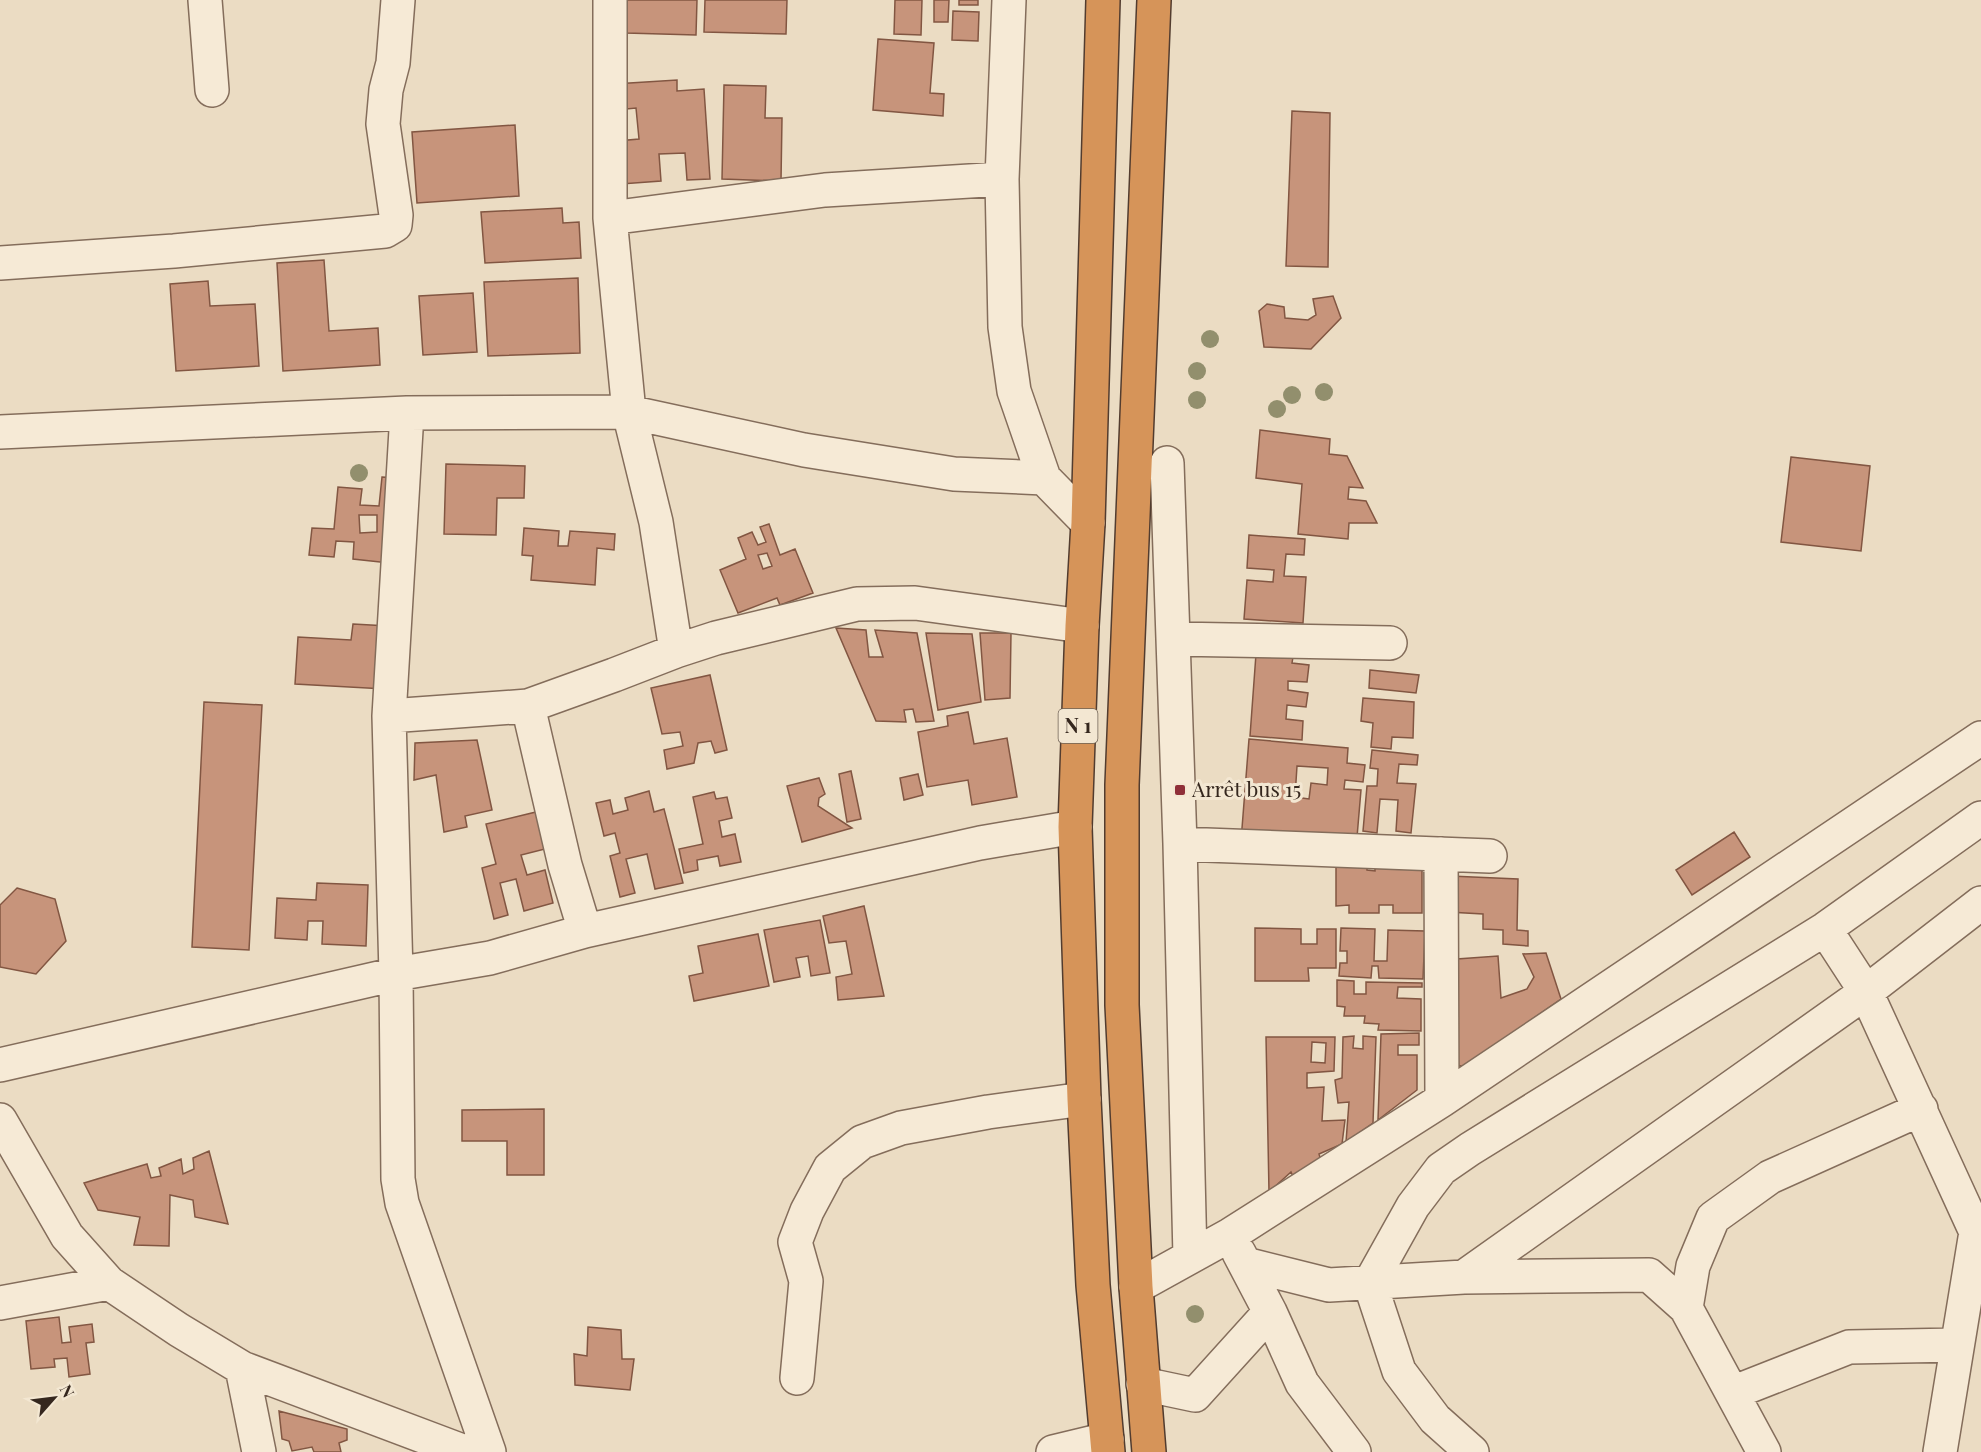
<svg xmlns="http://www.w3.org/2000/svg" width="1981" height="1452" viewBox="0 0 1981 1452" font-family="'Playfair Display',serif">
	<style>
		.building { fill: #c7947b; stroke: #825642; stroke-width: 1.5; fill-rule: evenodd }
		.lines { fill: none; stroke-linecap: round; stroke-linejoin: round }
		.minor-casing { stroke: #846d5b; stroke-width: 36 }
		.highway-casing { stroke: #523c2f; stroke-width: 36 }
		.minor { stroke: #f6ead6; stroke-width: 33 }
		.highway { stroke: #d69459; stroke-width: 33 }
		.tree { fill: #928f6d }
		.poi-dot { fill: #8f2f38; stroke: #f3e7d2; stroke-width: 2 }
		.labels { text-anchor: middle; stroke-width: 6; stroke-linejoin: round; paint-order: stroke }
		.shield { fill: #f3e7d2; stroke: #6e6154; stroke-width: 1.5 }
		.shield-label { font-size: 20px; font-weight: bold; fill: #35271e }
		.poi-label { font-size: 21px; fill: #35271e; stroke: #f3e7d2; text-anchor: start }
	</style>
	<rect width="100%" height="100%" fill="#ebdcc3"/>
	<!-- building -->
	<path class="building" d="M626,0H697L696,35L626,33Z
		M705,0H787L786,34L704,32Z
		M895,0H922L921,35L894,34Z
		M934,0H949L948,22H934Z
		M959,0H978V5H959Z
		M953,11L979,12L978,41L952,40Z
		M878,39L934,43L930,93L944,94L943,116L873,110Z
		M677,80V91L704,89L710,179L687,180L685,153L659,154L661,181L621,184L617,141L639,139L636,108L616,110L614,84Z
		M724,85L766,86L765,118H782L781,181L722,179Z
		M1292,111L1330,113L1328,267L1286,266Z
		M515,125L519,196L417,203L412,132Z
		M562,208L563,223L579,222L581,258L485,263L481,212Z
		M324,260L329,331L378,328L380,365L283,371L277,263Z
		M578,278L580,353L488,356L484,282Z
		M208,281L210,306L255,304L259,366L176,371L170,284Z
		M473,293L477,352L423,355L419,296Z
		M1333,296L1341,318L1311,349L1264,347L1259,311L1267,304L1284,307L1285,318L1308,320L1316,315L1313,299Z
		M1260,430L1330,439L1329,454L1347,456L1363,488L1349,487L1348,499L1366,501L1377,523H1349L1348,539L1298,534L1302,484L1256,478Z
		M1791,457L1870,466L1861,551L1781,542Z
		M446,464L525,466L524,498H497L496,535L444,534Z
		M382,477L396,478L389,563L353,559L354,542L336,541L334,557L309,555L312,528L334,529L338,487L362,489L360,505L379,506ZM359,515H377V532L360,533Z
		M769,524L780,555L795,549L813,593L780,605L777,598L738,613L720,570L746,559L738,538L752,532L758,545L766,542L760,527ZM767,553L772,566L763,569L758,555Z
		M524,528L559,531L558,546H568L570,531L615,534L614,550L597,548L595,585L531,580L533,556L522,555Z
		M1249,535L1305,539L1304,555L1286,554L1284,576L1306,577L1303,623L1244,619L1247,580L1273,582L1274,570L1247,568Z
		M353,624L388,626L385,689L295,684L298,637L351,640Z
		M836,628L866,630L869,657H883L875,630L917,633L934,721L916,722L913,709L904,710L906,722L876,721Z
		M926,633L972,634L981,702L938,710Z
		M980,633H1011L1010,698L985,700Z
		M1256,654L1293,657L1292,663L1309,665L1307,682L1288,681V690L1308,693L1306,707L1287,705L1286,719L1303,721L1302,740L1250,736Z
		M1370,670L1419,675L1416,693L1369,688Z
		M710,675L727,750L715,753L711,741L698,743L694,763L667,769L664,750L683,746L680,732L662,734L651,688Z
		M1363,698L1414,702L1413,738L1392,737L1391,749L1371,747L1373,723L1361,721Z
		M204,702L262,705L249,950L192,947Z
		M968,712L974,744L1007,738L1017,797L972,805L968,780L927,787L918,732L948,726L947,716Z
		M1249,739L1348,748L1347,763L1365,765L1363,782L1345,780L1344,789L1361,790L1357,837L1241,841ZM1297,766L1328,768L1327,785L1311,783L1309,799L1295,797Z
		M477,740L492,810L465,816L467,827L444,832L436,775L414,780L415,743Z
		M1372,750L1418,755L1417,765L1399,764L1397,783L1416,784L1411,833L1396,831L1398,800L1380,799L1377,833L1363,831L1367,786H1377L1378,769L1370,768Z
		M851,771L861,819L847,822L839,774Z
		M918,774L923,795L904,800L900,778Z
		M819,778L825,794L819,798L818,806L852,828L802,842L787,786Z
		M649,791L654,812L664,809L683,883L655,889L647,854L626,859L635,893L620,897L610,856L620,853L615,833L604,836L596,803L610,800L613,814L628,810L625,798Z
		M714,792L716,799L727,797L732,818L719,821L722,837L735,834L741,862L720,866L718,856L697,860L698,870L684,873L679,849L703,844L693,797Z
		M536,812L545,849L521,855L527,875L545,870L553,903L524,911L516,879L500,883L508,915L494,919L482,868L496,864L486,824Z
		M1734,832L1750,857L1692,895L1676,870Z
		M1336,863L1367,864V870L1375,871V867L1422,868V913H1393V905H1379V913H1349V905L1336,906Z
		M1450,876L1518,879L1517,930L1528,931V946L1503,944V930L1483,929V914L1448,912Z
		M317,883L368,885L366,946L322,944L323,921H308L307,940L275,938L277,898L316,900Z
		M17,888L55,899L66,941L36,974L0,967V905Z
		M864,906L884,996L838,1000L836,977L852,974L846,941L829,943L823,916Z
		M820,920L830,973L811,976L808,956L796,958L800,977L774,982L764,930Z
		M1255,928L1301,929V944H1317V929H1336V968H1308L1309,981H1255Z
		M1341,928L1375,929L1374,961H1387L1388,930L1425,931L1423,979L1379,978L1378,966H1372L1371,978L1339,976L1340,963H1347V951H1340Z
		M758,934L769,986L694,1001L689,976L703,973L698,946Z
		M1546,953L1561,999L1464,1067L1451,1063L1457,959L1498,956L1501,998L1527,989L1534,977L1523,954Z
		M1337,980L1354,981V994H1366V982L1422,983V987H1398L1397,998L1421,999V1031L1378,1030L1379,1024L1364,1023L1365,1016H1344L1345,1007L1337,1006Z
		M1419,1033V1045H1398V1055H1417V1090L1378,1120L1381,1034Z
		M1354,1036L1353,1048L1363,1049V1036L1376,1037L1373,1123L1346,1142L1349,1102L1338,1103L1335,1080L1342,1078L1343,1037Z
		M1266,1037H1335L1334,1071L1307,1073V1088L1324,1087L1322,1121L1345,1120L1342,1144L1319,1154L1321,1161L1294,1179L1291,1172L1269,1192ZM1312,1042L1326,1043L1325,1063L1311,1062Z
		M544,1109V1175H507V1141H462V1110Z
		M209,1151L228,1224L195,1217L193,1200L170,1195L169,1246L134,1245L140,1217L98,1210L84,1183L147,1164L151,1178L161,1176L159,1168L181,1159L183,1174L194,1169L193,1158Z
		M59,1317L62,1343L71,1342L69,1327L92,1324L94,1342L86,1343L90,1374L69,1377L67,1358L54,1359L55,1367L31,1369L26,1321Z
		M588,1327L621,1330L622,1359H634L630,1390L575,1385L574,1354L587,1356Z
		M279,1411L347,1429V1440L339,1443L341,1452H314L312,1447L292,1451L289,1441L282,1439Z"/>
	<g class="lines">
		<!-- minor casing -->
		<g class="minor-casing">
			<path id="minor" d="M205,0L212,90
				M1009,0L1002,179L1005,327L1014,391L1044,478L1088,523
				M610,218L825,190L1002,179
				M0,263L174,251L385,231L395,225L396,215L383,124L386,90L393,63L398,0
				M407,413L389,716L396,974L398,1179L402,1203L489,1452
				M0,432L407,413L629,412L804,450L954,474L1044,478
				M1167,463L1180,844L1190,1257
				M1173,639L1390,643
				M676,651L716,638L857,604L915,603L1082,626
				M389,716L528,706
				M1180,844L1490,856
				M1441,854L1442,1100
				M1825,929L1866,992L1976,1232L1940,1452
				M585,931L565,865L528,706L614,675L676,651L656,522L629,412L610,218V0
				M0,1065L396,974L490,958L585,931L980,843L1075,827
				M0,1120L67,1236L109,1283L179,1330L242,1368L465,1452
				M1239,1253L1270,1312L1302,1383L1354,1452
				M1245,1264L1329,1285L1464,1277L1649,1275L1686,1308L1764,1452
				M1464,1277L1866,992L1981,903
				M1136,1287L1230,1235L1442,1100L1981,738
				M0,1303L109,1283
				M1686,1308L1693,1266L1713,1218L1770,1177L1921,1109
				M242,1368L259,1452
				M797,1378L806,1281L795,1242L807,1211L830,1168L862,1142L901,1128L988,1112L1084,1099
				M1143,1384L1195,1395L1270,1312
				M1732,1393L1849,1347L1957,1345
				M1053,1452L1107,1439
				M1472,1452L1435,1419L1399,1371L1370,1283L1413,1206L1441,1169L1470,1149L1825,929L1981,818"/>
		</g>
		<!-- highway casing -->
		<g class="highway-casing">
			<path id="highway" d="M1103,0L1088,523L1082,626L1075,827L1084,1099L1093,1285L1108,1452
				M1149,1452L1136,1287L1122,1005V785L1154,0"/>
		</g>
		<!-- minor -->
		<use href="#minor" class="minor"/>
		<!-- highway -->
		<use href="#highway" class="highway"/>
	</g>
	<!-- trees -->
	<g class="tree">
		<circle cx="1210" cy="339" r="9"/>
		<circle cx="1197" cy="371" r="9"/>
		<circle cx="1324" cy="392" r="9"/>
		<circle cx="1292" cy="395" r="9"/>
		<circle cx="1197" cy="400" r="9"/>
		<circle cx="1277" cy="409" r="9"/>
		<circle cx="359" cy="473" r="9"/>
		<circle cx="1195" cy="1314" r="9"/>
	</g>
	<!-- markers -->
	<rect class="poi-dot" x="1174" y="784" width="12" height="12" rx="3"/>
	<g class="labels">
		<!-- shield labels -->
		<rect class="shield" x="1058.5" y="709" width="39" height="34" rx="4.5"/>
		<g class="shield-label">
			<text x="1078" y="733">N 1</text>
		</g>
		<!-- poi labels -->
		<g class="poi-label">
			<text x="1192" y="797">Arrêt bus 15</text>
		</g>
	</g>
	<!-- north arrow -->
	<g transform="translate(54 1398) rotate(62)" stroke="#f3e7d2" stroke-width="4.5" paint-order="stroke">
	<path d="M0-4.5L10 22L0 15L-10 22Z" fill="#35271e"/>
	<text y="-9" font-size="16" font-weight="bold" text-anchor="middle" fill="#35271e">N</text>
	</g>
</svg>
